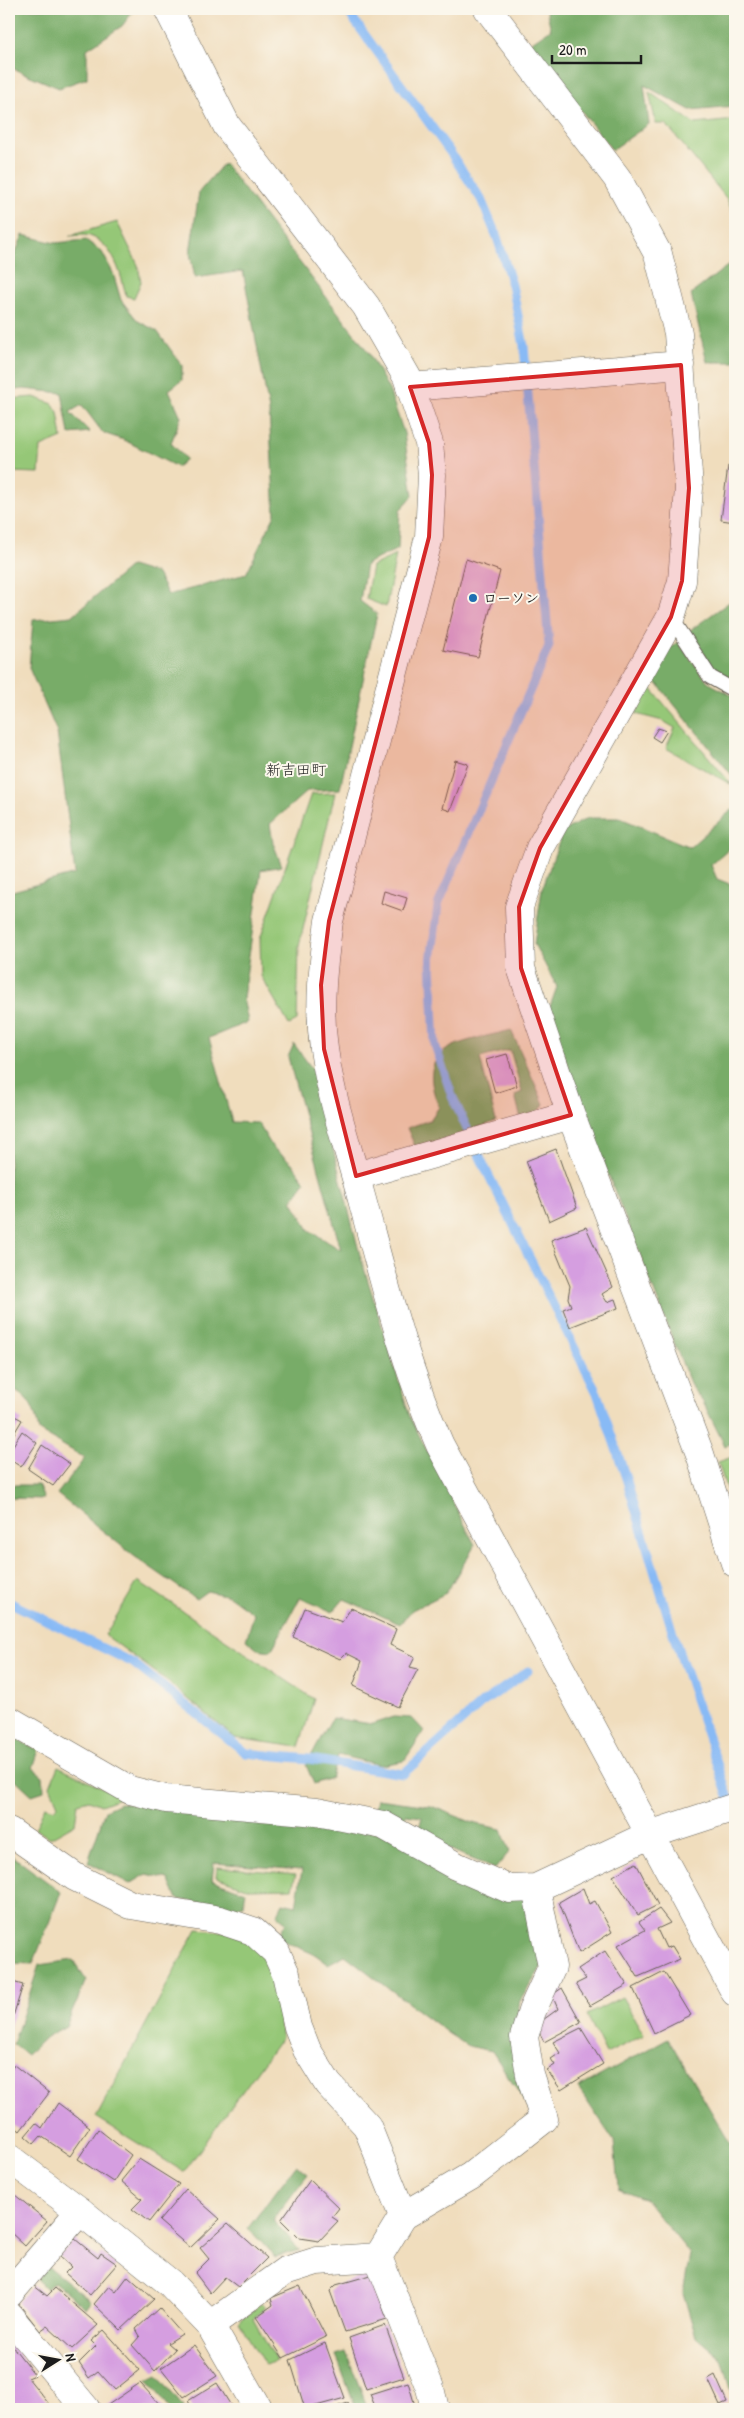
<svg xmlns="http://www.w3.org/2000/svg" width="744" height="2418" viewBox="0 0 744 2418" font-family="'Patrick Hand','Klee One',sans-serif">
	<rect width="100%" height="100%" fill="#fbf7ec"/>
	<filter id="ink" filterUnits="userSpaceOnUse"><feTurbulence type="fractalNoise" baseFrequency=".02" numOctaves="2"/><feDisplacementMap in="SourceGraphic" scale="10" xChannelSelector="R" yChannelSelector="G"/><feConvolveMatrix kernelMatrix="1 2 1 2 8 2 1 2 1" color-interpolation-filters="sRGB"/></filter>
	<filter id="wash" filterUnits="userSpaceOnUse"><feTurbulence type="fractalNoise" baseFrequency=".0096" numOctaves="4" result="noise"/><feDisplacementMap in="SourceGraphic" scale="20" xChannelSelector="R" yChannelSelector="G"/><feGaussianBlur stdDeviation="1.12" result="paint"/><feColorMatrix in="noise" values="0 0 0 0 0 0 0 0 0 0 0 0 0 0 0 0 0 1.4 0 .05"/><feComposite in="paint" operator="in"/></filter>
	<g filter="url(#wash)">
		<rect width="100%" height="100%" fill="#f0ddbd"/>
		<!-- green -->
		<path fill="#95c777" stroke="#58724a" d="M649 92 695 124 735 120V218L727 199 666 124H656Z
			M117 222 138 265 141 282 134 298 126 296C121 274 114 245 90 236 84 234 75 236 69 236Z
			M34 397 53 404 58 412 62 438 41 447 39 473 9 472V399Z
			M396 555 386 607 366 599 372 566Z
			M649 686 732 785 666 748 675 728 663 721 636 714Z
			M335 793 299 946 297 1021 289 1025 261 976 260 939 311 794Z
			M735 1456V1517L718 1462Z
			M138 1581 314 1699 299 1747 235 1738 162 1677 105 1635Z
			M58 1766 122 1797 101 1805 89 1800 78 1803 75 1824 50 1838 35 1829 45 1806 55 1809 58 1805 50 1786Z
			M217 1867 296 1874 292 1888 250 1889 216 1877Z
			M197 1929 228 1932 251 1942 270 1965 280 1999 281 2038 184 2172 96 2117Z
			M622 1997 644 2035 606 2054 587 2015Z
			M261 2303 266 2307 253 2319 276 2361 265 2365 239 2322Z"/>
		<!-- forest -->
		<path fill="#78ac68" stroke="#4a6442" d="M9 9H135L122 26 87 49V78L59 88 9 67Z
			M546 9H735V106L690 110 644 85 649 124 612 150 529 44 551 29Z
			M224 163 369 353 389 390 404 433 413 496 400 510 398 549 366 564 360 601 377 614 340 789 307 791 270 824 273 843 282 866 261 870 243 998 248 1022 209 1038 232 1122 258 1123 273 1148 292 1163 305 1182 292 1200 309 1230 341 1250 288 1057 294 1044 313 1070 360 1255 410 1417 475 1545 446 1593 412 1610 400 1624 344 1599 333 1612 300 1598 271 1651 257 1649 246 1640 254 1614 229 1596 207 1591 196 1599 134 1556 57 1494 85 1458 39 1431C34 1408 31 1397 9 1387V892L75 874 57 732 29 668 33 620 72 616 131 566 157 574 168 595 246 574 275 515 269 410 243 271 195 278 190 253 199 192Z
			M23 235 55 243 86 240 102 252 113 273 121 300 138 321 157 331 182 365V380L169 390 181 417 171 443 186 459 177 467 124 440 103 433 82 405 70 412 90 432 69 434 62 393 24 389 9 391V268Z
			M730 264 735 274V362H707L691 294Z
			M735 598V683L715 671 689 631Z
			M678 642 709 683 735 697V779L655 681 666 651Z
			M735 807V844L711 865 717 879 735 886V1442L725 1446 703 1402 692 1388 601 1156 548 1012 557 987 534 944 542 889 563 831 588 818H620L690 847Z
			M511 1030 544 1104 538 1113 521 1119 515 1095 522 1092 510 1050 480 1058 496 1121 417 1151 407 1128 430 1120 439 1107C412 1043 464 1043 511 1030Z
			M9 1485H38L44 1499 9 1498Z
			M394 1717 412 1718 424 1731 404 1761 380 1765 338 1755 331 1778 314 1784 306 1765 332 1718 372 1724Z
			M9 1736 39 1750 33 1768 43 1776 44 1791 32 1795 16 1780 9 1778Z
			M377 1799 431 1806 476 1824 501 1829 510 1851 495 1869 417 1835 422 1817 406 1815 398 1825 373 1816Z
			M120 1803 379 1832 528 1896 544 1963 520 2001 512 2039 531 2112 492 2051 468 2046 449 2034 345 1955 328 1964 316 1955 277 1938 286 1922 277 1915 283 1903 296 1906 302 1870 214 1863 212 1880 246 1892 243 1905 232 1908 177 1899 168 1879 147 1874 130 1884 88 1862 105 1810Z
			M11 1855 61 1892 33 1964 9 1963V1858Z
			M73 1960 86 1980 66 2026 46 2037 27 2055 13 2044 39 1965Z
			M668 2038 735 2152V2402L722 2359 696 2337 683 2293 690 2254 645 2199 618 2188 614 2141 578 2088Z
			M296 2165 308 2174 273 2220 300 2250 275 2257 248 2228Z
			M47 2266 91 2301 86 2308 54 2282 46 2289 37 2280Z
			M346 2352 368 2409H356L336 2355Z
			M157 2375 185 2409H171L147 2380Z"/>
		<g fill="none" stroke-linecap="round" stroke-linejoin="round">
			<!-- stream -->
			<path stroke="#88baf5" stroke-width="9" d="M346 9 450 152 481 199 497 237 512 285 524 346 549 646 438 905 431 962 435 1045 452 1096 487 1172 597 1393 626 1478 676 1643 731 1804
				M9 1602 133 1663 246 1753 309 1759 403 1774 482 1703 528 1671"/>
		</g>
		<g id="blocks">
			<!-- building -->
			<path fill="#d59ee0" d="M728 466 735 467V522L721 520Z
				M466 559 500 571 478 657 443 650Z
				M658 728 667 731 660 742 652 737Z
				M455 760 468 764 450 811 442 808Z
				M384 891 407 898 403 911 381 903Z
				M507 1054 517 1086 495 1093 486 1060Z
				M556 1149 577 1208 549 1221 526 1161Z
				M586 1227 613 1287 602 1294 607 1302 615 1299 618 1308 570 1327 563 1309 571 1306 568 1298 570 1286 551 1240Z
				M9 1413 22 1420 9 1442Z
				M22 1431 37 1443 21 1467 9 1459V1452Z
				M42 1445 70 1464 53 1486 28 1469Z
				M305 1608 342 1622 351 1608 396 1629 390 1645 415 1657 410 1667 418 1669 398 1707 353 1686 362 1661 346 1653 340 1659 293 1637Z
				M636 1863 658 1905 638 1915 613 1876Z
				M583 1888 589 1904 595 1901 612 1932 579 1953 559 1902Z
				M659 1909 670 1923 657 1929 666 1948 672 1946 680 1959 638 1977 618 1945 645 1930 639 1922Z
				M605 1951 627 1985 590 2006 576 1984 586 1979 578 1969Z
				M664 1972 690 2015 654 2033 633 1988Z
				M9 1981 23 1985 9 2029Z
				M562 1988 581 2022 544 2042 536 2025 558 2009 552 1995Z
				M581 2028 603 2064 561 2090 547 2070 555 2065 551 2059 560 2053 553 2042Z
				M14 2065 49 2093 20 2131 9 2122V2113L14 2104 9 2100V2073Z
				M58 2103 90 2127 70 2156 41 2136 34 2144 25 2136 36 2123 42 2128Z
				M98 2129 131 2155 113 2182 78 2159Z
				M139 2159 179 2184 149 2222 132 2209 142 2199 121 2181Z
				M310 2180 339 2208 332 2217 338 2221 319 2241 299 2238 281 2220Z
				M186 2189 220 2219 190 2248 159 2221Z
				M9 2190 47 2221 25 2246 9 2231Z
				M228 2223 267 2258 238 2287 225 2277 210 2293 195 2273 209 2259 200 2248Z
				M75 2239 98 2258 101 2253 117 2264 90 2295 65 2273 71 2267 59 2256Z
				M371 2275 387 2319 345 2332 330 2291 336 2285Z
				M128 2276 154 2299 121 2330 94 2304 109 2286 116 2292Z
				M33 2285 47 2296 55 2288 98 2325 72 2349 47 2326 40 2331 18 2303Z
				M300 2286 326 2337 283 2358 256 2317 273 2305 271 2298Z
				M159 2308 182 2334 168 2343 175 2349 155 2371 132 2345 140 2336 136 2329Z
				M385 2325 404 2377 366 2389 349 2338Z
				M104 2330 140 2370 115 2390 98 2371 89 2378 79 2363 96 2346 91 2341Z
				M9 2342 35 2375 28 2378 49 2404 42 2409H14L9 2402Z
				M325 2343 345 2398 305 2409 290 2360Z
				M194 2345 217 2376 184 2397 161 2368Z
				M715 2375 727 2402 720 2405 708 2379Z
				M408 2382 416 2409H376L370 2394Z
				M140 2383 164 2409H102Z
				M217 2383 233 2409H193L188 2401Z
				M348 2403 350 2409H330Z"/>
		</g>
	</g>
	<g filter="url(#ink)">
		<use href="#blocks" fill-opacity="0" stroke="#666054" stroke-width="1"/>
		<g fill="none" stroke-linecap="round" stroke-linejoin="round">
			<!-- service casing -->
			<g stroke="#666054" stroke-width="16">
				<path id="service" d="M671 617 710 677 735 691"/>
			</g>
			<!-- minor casing -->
			<g stroke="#666054" stroke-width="29">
				<path id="minor" d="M488 9 617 178 658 254 678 333 689 488 682 581 671 617 540 848 519 907 521 968 571 1115 700 1454 735 1563
					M410 387 681 365
					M356 1176 571 1115
					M9 1720 130 1790 166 1799 317 1812 383 1825 456 1866 509 1889 536 1888 649 1835 735 1807
					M9 1831 75 1877 131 1905 220 1920 253 1931 276 1952 286 1974 298 2027 307 2050 328 2084 367 2126 403 2216
					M378 2257 403 2216 471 2176 544 2119 530 2075 524 2037 532 2011 552 1967 536 1888
					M9 2294 80 2211
					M9 2316 86 2409
					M210 2325 285 2271 317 2261 378 2257 430 2388 435 2409"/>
			</g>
			<!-- tertiary casing -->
			<g stroke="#666054" stroke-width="29">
				<path id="tertiary" d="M168 9 227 126 366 306 407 377 429 443 432 475 429 537 329 921C323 964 318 1006 324 1049 331 1099 348 1148 361 1196 384 1280 404 1365 440 1445L735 1992
					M9 2158 80 2211 170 2283 210 2325 258 2409"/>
			</g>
			<!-- service -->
			<use href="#service" stroke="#fff" stroke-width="14"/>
			<!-- minor -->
			<use href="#minor" stroke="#fff" stroke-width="28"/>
			<!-- tertiary -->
			<use href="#tertiary" stroke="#fff" stroke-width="28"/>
		</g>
	</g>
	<!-- marked area -->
	<path fill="#d62828" fill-opacity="0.2" stroke="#d62828" stroke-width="4" stroke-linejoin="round" d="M681 365 689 488 682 581 671 617 540 848 519 907 521 968 571 1115 356 1176 324 1049 321 985 329 921 429 537 432 475 429 443 410 387Z"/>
	<!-- markers -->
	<circle fill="#1f6fb2" stroke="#fbf7ec" stroke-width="2" cx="473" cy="598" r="5"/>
	<g text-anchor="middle" stroke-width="4" stroke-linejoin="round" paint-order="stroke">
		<!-- poi labels -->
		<g font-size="14" font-weight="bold" fill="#1c1c1c" stroke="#fbf7ec" text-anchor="start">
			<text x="483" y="603">ローソン</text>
		</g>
		<!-- neighbourhood labels -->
		<g font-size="15" fill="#1c1c1c" stroke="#fbf7ec">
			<text x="296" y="775">新吉田町</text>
		</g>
	</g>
	<!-- margin -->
	<rect width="744" height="2418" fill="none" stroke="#fbf7ec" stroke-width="30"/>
	<!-- north arrow -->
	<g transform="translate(58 2360) rotate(79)" stroke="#fbf7ec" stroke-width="4" paint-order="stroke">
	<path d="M0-4L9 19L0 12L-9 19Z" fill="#1c1c1c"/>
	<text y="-8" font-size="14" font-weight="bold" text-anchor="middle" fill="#1c1c1c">N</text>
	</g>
	<!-- scale -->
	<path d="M552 55v8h89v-8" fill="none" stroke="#1c1c1c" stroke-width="2.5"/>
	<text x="559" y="55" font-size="15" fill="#1c1c1c" stroke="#fbf7ec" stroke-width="4" paint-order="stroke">20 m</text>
</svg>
